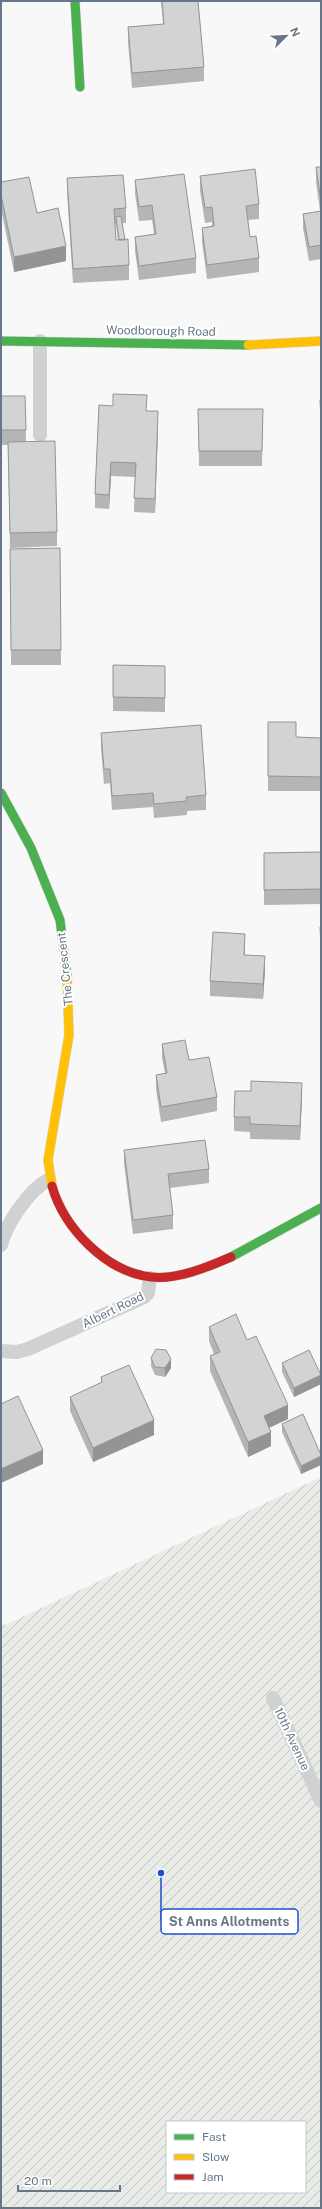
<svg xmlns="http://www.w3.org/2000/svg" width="322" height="2209" viewBox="0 0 322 2209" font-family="'Public Sans',sans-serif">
	<defs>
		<pattern id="garden-furrows" width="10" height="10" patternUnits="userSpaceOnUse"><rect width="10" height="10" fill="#e8ebe6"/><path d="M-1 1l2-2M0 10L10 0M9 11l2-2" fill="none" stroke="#c0c3c0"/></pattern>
	</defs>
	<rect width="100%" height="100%" fill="#f8f8f8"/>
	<!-- garden -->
	<path fill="url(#garden-furrows)" fill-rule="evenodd" d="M321 1477V2208H1V1624L5 1625ZM167 2122H305V2192H167Z"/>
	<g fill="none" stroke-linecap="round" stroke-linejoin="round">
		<!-- fast casing -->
		<g stroke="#d5d6d7" stroke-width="10">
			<path id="fast" d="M75 1 80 87
				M1 341 248 345
				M1 793 31 848 60 920 67 976
				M231 1257 321 1208"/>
		</g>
		<!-- slow casing -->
		<g stroke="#d5d6d7" stroke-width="10">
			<path id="slow" d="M248 345 321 341
				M52 1186 48 1160 69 1035 67 976"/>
		</g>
		<!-- jam casing -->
		<g stroke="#d5d6d7" stroke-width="10">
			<path id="jam" d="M52 1186C64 1228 106 1272 151 1277 177 1280 208 1267 231 1257"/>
		</g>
		<!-- lane -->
		<path stroke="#d0d1d3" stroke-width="14" d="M40 341V435
			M1 1245C6 1224 29 1190 48 1180
			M1 1351 17 1352 28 1349 144 1297 148 1293 150 1278
			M273 1698 321 1801"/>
		<!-- fast -->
		<use href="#fast" stroke="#4caf50" stroke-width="9"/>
		<!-- slow -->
		<use href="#slow" stroke="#ffc107" stroke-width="9"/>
		<!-- jam -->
		<use href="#jam" stroke="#c62828" stroke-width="9"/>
	</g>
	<!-- wall -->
	<path fill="#b5b5b6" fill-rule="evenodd" d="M161 1H198L204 67V81L132 88 128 42V27L163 24Z
		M316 167H321V259L309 261 303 228V214L320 211 316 182Z
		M200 176 259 204V219L248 220 250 237 259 258V272L207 279 202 242V228L212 226V222L205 223 200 191Z
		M67 178 126 208V223H122L129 265V280L73 283 67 193ZM115 224H116L118 240H116Z
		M135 180 196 258V273L139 280 135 251V237L154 234 152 220 139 221 135 194Z
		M1 182 37 213 66 261 14 272 1 209Z
		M1 396H25L26 442 57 532V546L10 548 8 445H1Z
		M320 400H321V436L320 415Z
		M99 405 146 411 158 426 155 513 134 512 135 477 111 476 109 509 95 508V494Z
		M198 409H263L262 466H199Z
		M60 548 61 665H11L10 549Z
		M113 665 165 666V712L113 711Z
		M268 722 296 737 321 738V791H268Z
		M101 733 206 795V810L187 811V815L154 818 153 807 112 810 110 783 104 784 101 748Z
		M321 852V904L264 905V853Z
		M320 927H321V955L320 936Z
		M245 948 244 955 265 970 263 999 210 996V981Z
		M162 1044 189 1060 217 1097V1111L161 1122 156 1089V1075L165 1073 162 1058Z
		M302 1097 300 1140 250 1139V1132L234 1131V1117Z
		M124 1150 209 1169V1183L170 1188 173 1215V1229L133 1234 124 1164Z
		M209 1327 247 1340 288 1419 269 1428 271 1446 248 1457 210 1371V1356L214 1354 209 1341Z
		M151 1358 171 1368 165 1377 155 1375 151 1366Z
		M282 1363 321 1374V1384L294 1397 282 1372Z
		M101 1377 154 1435 93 1462 70 1411V1397L101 1383Z
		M282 1424 321 1455V1465L301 1474 282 1432Z"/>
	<!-- shaded-wall -->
	<path fill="#939494" d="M66 246V261L14 272V257Z
		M158 411V426L155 513V499Z
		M111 462V476L109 509V495Z
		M245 934V948L244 969V955Z
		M265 956V970L263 999V984Z
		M302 1083V1097L300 1140V1126Z
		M171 1359V1368L165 1377V1368Z
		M321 1375V1384L294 1397V1388Z
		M288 1405V1419L264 1430V1416Z
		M154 1420V1435L93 1462V1448Z
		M271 1432V1446L248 1457V1442Z
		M43 1450V1464L1 1483V1469Z
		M321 1456V1465L301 1474V1466Z"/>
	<!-- building -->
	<path fill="#d2d3d4" stroke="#939494" d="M162 1H198L204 67 132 73 128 27 164 24Z
		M316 167H321V201Z
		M255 169 259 204 246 206 250 237 256 236 259 258 207 265 202 228 214 226 212 207 205 208 200 176Z
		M184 174 196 258 139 266 135 237 156 234 152 205 139 207 135 180Z
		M123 175 126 208 114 209 116 240 128 239 129 265 73 269 67 178Z
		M29 177 37 213 58 208 66 246 14 257 1 195V182Z
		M321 211V245L309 247 303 214Z
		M121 216 125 240H119L116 217Z
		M113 394 147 395 146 411H158L155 499 134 498 136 463 111 462 109 495 95 494 99 405 113 406Z
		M1 396H25L26 430H1Z
		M320 400H321V422Z
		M198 409H263L262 451H199Z
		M55 441 57 532 10 533 8 442Z
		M60 548 61 650H11L10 549Z
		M113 665 165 666V698L113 697Z
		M268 722H296V737L321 738V777L268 776Z
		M201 725 206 795 186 797 187 801 154 804 153 793 112 796 110 769H104L101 733Z
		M321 852V889L264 890V853Z
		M320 927H321V946Z
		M213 932 245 934 244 955 265 956 263 984 210 981Z
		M185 1040 189 1060 209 1057 217 1097 161 1107 156 1075 167 1073 162 1044Z
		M251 1081 302 1083 300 1126 250 1124V1117H234L235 1091H251Z
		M205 1140 209 1169 168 1174 173 1215 133 1220 124 1150Z
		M236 1314 247 1340 256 1336 288 1405 264 1416 271 1432 248 1442 210 1356 220 1352 209 1327Z
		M156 1349 166 1350 171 1359 165 1368 155 1367 151 1358Z
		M309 1350 321 1375 294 1388 282 1363Z
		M129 1365 154 1420 93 1448 70 1397 102 1382 101 1377Z
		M18 1396 43 1450 1 1469V1404Z
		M303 1414 321 1455V1456L301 1466 282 1424Z"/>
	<g text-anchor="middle" stroke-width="4" stroke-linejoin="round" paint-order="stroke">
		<!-- street labels -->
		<g font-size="12" fill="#677788" stroke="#fff">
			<text transform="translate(161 331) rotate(1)" y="4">Woodborough Road</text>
			<text transform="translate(65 969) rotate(-96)" y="4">The Crescent</text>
			<text transform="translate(113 1310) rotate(-26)" y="4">Albert Road</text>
			<text transform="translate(292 1739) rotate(65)" y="4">10th Avenue</text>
		</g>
	</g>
	<!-- callouts -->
	<path fill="none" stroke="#1d4ed8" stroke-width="1.5" d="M161 1873L161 1921"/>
	<circle fill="#1d4ed8" stroke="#fff" stroke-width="1.5" cx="161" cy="1873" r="4"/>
	<rect fill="#fff" stroke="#1d4ed8" stroke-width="1.5" x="161" y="1909" width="137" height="25" rx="4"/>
	<g font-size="13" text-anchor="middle" font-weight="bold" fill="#677788">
		<text x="229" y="1926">St Anns Allotments</text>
	</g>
	<!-- border -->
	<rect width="322" height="2209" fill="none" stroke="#677788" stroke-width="4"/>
	<!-- legend -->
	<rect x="166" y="2121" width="140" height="72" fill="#ffffff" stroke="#c2c9cf"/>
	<rect x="174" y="2134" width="20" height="6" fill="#4caf50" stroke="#c2c9cf"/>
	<text x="202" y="2141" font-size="12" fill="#677788">Fast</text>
	<rect x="174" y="2154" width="20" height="6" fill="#ffc107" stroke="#c2c9cf"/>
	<text x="202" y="2161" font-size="12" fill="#677788">Slow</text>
	<rect x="174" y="2174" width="20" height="6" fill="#c62828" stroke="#c2c9cf"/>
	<text x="202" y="2181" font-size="12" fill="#677788">Jam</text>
	<!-- north arrow -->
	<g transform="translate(286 36) rotate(66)" stroke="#ffffff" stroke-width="3" paint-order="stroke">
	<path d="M0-3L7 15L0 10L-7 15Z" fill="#677788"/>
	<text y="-6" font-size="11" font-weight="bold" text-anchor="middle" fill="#677788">N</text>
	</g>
	<!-- scale -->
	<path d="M18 2185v6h102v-6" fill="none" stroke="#677788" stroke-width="2"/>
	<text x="24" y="2185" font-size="12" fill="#677788" stroke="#ffffff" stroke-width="3" paint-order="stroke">20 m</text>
</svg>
